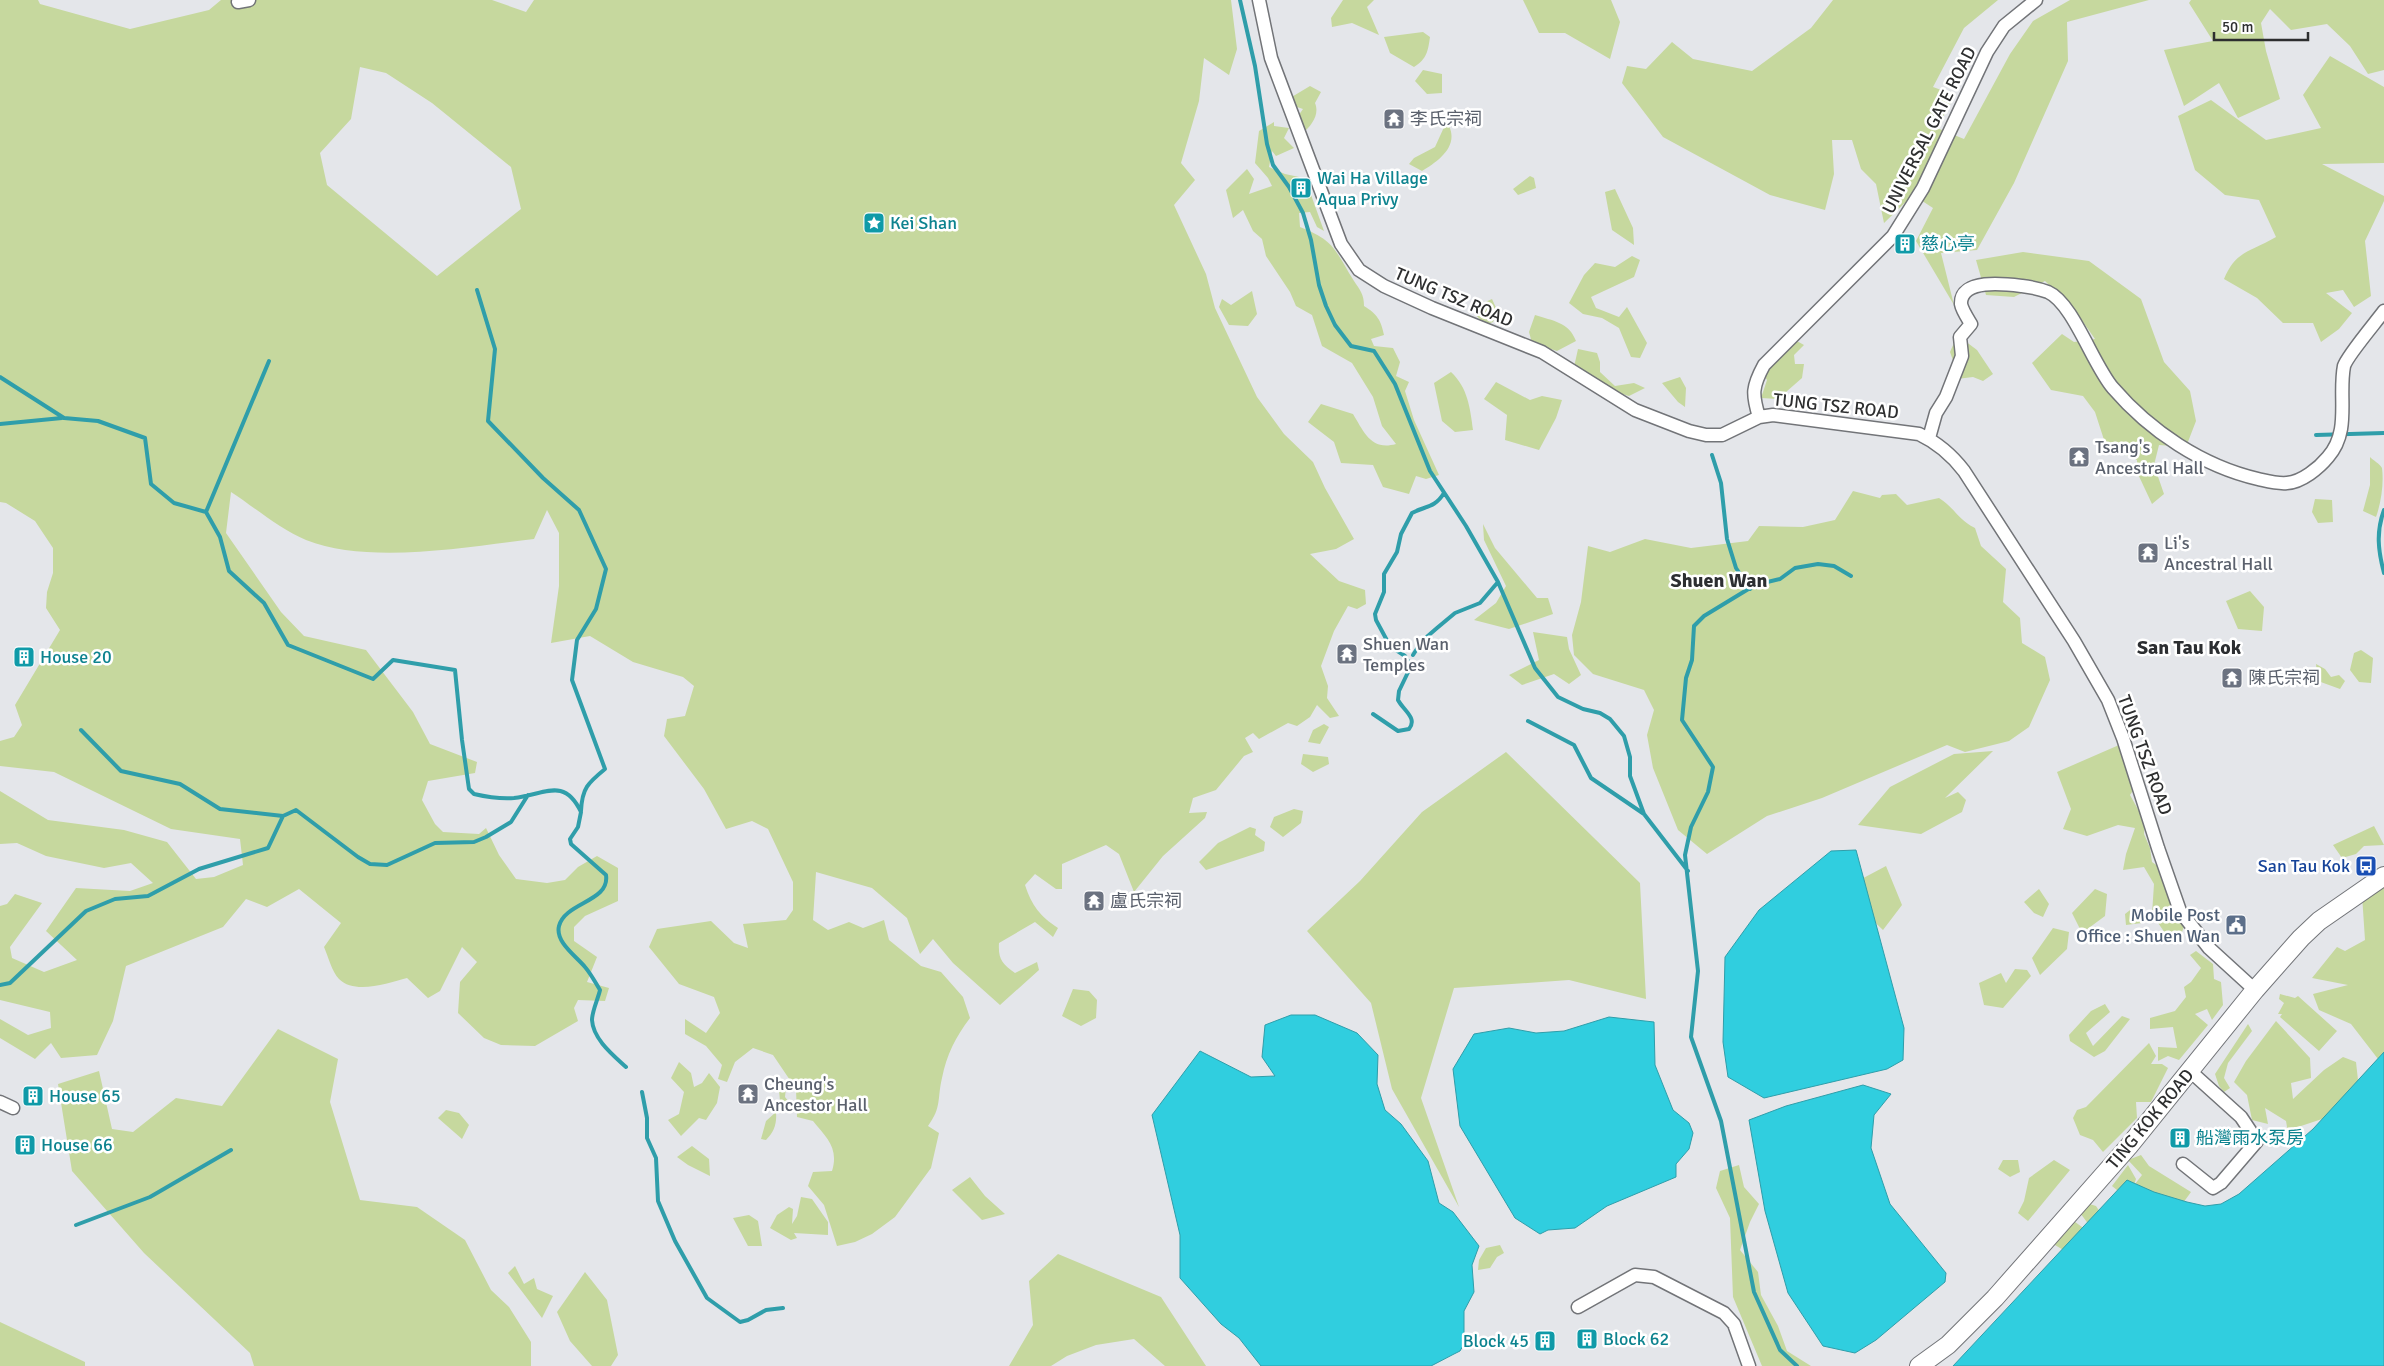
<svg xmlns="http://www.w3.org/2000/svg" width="2384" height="1366" viewBox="0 0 2384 1366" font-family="Signika,'Noto Sans TC',sans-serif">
	<rect width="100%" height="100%" fill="#e4e6ea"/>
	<!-- green -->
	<path fill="#c6d89e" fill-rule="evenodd" d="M0 0H38L40 4 130 29 209 10 221 0H492L526 12 534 0H1231L1237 49 1229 75 1204 58 1199 101 1181 163 1195 180 1174 205 1206 274 1215 308 1257 397 1284 434 1313 462 1325 488 1354 539 1336 549 1310 554 1339 581 1365 590 1366 604 1357 609 1348 606 1334 631 1321 666 1328 686 1327 698 1339 716 1330 718 1317 705 1310 717 1297 726 1288 723 1259 739 1253 733 1245 738 1253 752 1244 756 1216 790 1193 798 1189 813 1207 812 1205 818 1163 856 1134 892 1119 854 1106 845 1062 864V889H1056L1035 874 1025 885C1032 906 1040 916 1058 928L1053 937 1035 922 999 943C998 959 1002 964 1015 973L1037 962 1039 970 1000 1005 953 963 933 939 920 954 907 918 872 888 816 872 813 920 828 930 849 922 863 928 884 920 889 940 921 966 941 972 963 997 970 1018C955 1038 947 1054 942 1078 937 1099 942 1107 928 1126L939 1133 931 1168 895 1217 872 1234 855 1242 837 1246 824 1205 808 1186 813 1172 832 1171C839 1148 827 1138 813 1121L797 1117 796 1089 773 1055 753 1048 735 1062 727 1082 718 1079 722 1065 706 1046 685 1034V1019L706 1033 720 1013 714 997 679 984 649 947 657 929 711 921 734 943 748 948 743 924 786 920 793 910V882L768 829 752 821 726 829 704 789 664 736 667 719 685 716 694 686 683 677 633 662 590 636 551 643 559 586V533L547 510 534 539C467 547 369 565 306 540 281 530 254 507 231 492L226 533 281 612 304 636 366 650 413 712 430 744 477 762 475 773 428 781 422 800 435 824 443 832 479 834 486 828 499 855 516 879 547 883 565 880 578 867 597 856 618 868V901L585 916 574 927V941L597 957 587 982 609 988 605 1001 578 1000 574 1008 578 1021 535 1046 501 1045 484 1038 458 1013 460 982 477 962 462 947 440 991 428 998 407 978C388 983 355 995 339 979 332 972 328 956 324 947L341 923 299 889 267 907 246 899 223 927 126 966 113 1021 97 1055 61 1058 51 1043 35 1059 0 1038V1019L28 1035 51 1028 50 1012 0 1000V906L7 904 15 894 42 903 10 947 12 958 44 972 77 960 46 931 76 888 130 891 153 883 131 863 104 868 46 856 17 843 0 844V791L48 820 124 830 167 842 196 879 214 877 243 865 240 839 171 829 54 772 0 766V741L14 737 22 725 15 705 60 630 46 608 47 592 53 573V548L35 521 6 503 0 502ZM360 67 386 73 432 103 511 167 521 209 437 276 327 185 320 153 351 119Z
		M1343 0H1374L1367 7 1379 35 1352 23 1332 27 1331 18Z
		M1523 0H1611L1620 22 1610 59 1565 33H1539Z
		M1833 0H1998L1964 28 1933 87 1955 95 1937 128 1964 139 2010 54 2033 21 2070 0H2149L2067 22 2068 61 2014 183 1977 250 1941 253 1954 305 1916 241 1933 208 1913 195 1884 223 1876 184 1861 169 1852 140H1832L1834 174 1825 210 1770 195 1663 137 1622 83 1627 66 1646 69 1672 42 1693 59 1752 71 1811 28Z
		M2191 0H2384V70L2368 74 2350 46 2327 24 2291 30 2270 9 2261 23 2266 51 2280 99 2238 118 2219 83 2184 106 2164 50 2213 41 2189 3Z
		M1423 32 1430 37C1428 51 1427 59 1414 67L1390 53 1384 37Z
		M2330 56 2384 87V163L2322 164 2384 196V201L2365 241 2371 296 2354 307 2343 290 2326 293 2352 313 2339 329 2321 342 2313 323H2283L2257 298 2224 279C2236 250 2251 252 2276 237L2259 200 2225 195 2195 170 2178 116 2211 100 2266 140 2321 128 2303 95Z
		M1423 70 1442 74V93L1427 94 1415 81Z
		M1310 86 1321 92 1315 103C1320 115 1311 126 1303 133L1296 119 1303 109 1291 105 1290 98Z
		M1274 122V126L1289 128 1284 138 1294 148 1276 156 1272 151 1269 167 1285 174 1299 177 1310 192 1324 231 1317 227 1310 212 1299 213 1300 227C1336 241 1335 251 1354 281 1360 290 1364 294 1364 306 1377 314 1381 320 1384 335L1371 339 1374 346 1393 348 1400 362 1396 376 1409 382 1405 391 1414 420 1439 475 1426 479 1416 476 1409 494 1383 487 1373 465 1341 463 1334 442 1308 422 1321 404 1353 414C1364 432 1371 451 1396 444L1382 426 1373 397 1352 363 1322 346 1312 315 1296 306 1290 292 1266 256 1262 239 1253 231 1243 210 1233 218 1226 190 1247 169 1254 179 1249 194 1272 186 1268 178 1255 163 1259 131Z
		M1445 125 1449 126C1459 147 1437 162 1422 171L1409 164 1414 158 1435 147Z
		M1530 176 1534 178 1536 188 1518 195 1513 189Z
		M1615 189 1633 228 1634 245 1612 230 1605 192Z
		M2023 252 2089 261 2141 299 2164 362 2190 391 2196 421 2186 447 2159 445 2154 465 2164 494 2152 504 2137 472V460L2106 446 2095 412 2083 396 2051 390 2032 363 2062 334 2074 342 2095 339 2076 312 2045 281 2014 297 1986 295 1976 260Z
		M1632 256 1640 260 1634 277 1591 297 1596 308 1619 317 1627 307 1647 343 1640 358 1631 357 1619 328 1602 318 1583 314 1569 303 1584 275 1595 263 1615 267Z
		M1252 291 1257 314 1248 326 1229 325 1219 307 1222 299 1231 305Z
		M1492 299 1497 310 1493 322 1485 325 1476 315 1479 305Z
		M1535 315C1553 321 1569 322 1576 341L1557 351 1532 343 1529 332Z
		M1788 336 1804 345 1794 355 1795 364H1804L1802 378 1778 399 1761 398 1767 380 1760 369Z
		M1965 341 1977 350 1993 374 1983 381 1973 377 1957 379 1955 366 1950 352 1954 343Z
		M1578 349 1597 353 1600 362V372L1615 386 1634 383 1645 388 1629 396 1609 390 1574 367Z
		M1451 372C1468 388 1470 408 1473 430L1455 432 1442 421 1434 383Z
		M1680 377 1686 388 1685 407 1678 402 1662 383Z
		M1496 382 1530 400 1542 396 1562 400 1556 418 1539 450 1505 440 1507 415 1484 399Z
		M2370 457C2373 460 2380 464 2382 468 2384 484 2381 503 2376 517L2363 511 2370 485Z
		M1853 491 1880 498 1882 495 1896 494 1907 505 1939 498C1955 508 1957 519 1975 528L1981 546 2006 569 2003 602 2020 618 2022 643 2045 657 2050 680 2029 727 2009 741 1965 752 1947 745 1822 798 1767 816 1707 854 1678 830 1653 768 1647 735 1654 710 1644 690 1593 674 1574 655 1572 635 1581 602 1588 546 1610 552 1645 539 1691 548 1748 541 1759 526 1803 527 1835 520Z
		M2315 499 2332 500 2333 522 2318 523 2312 512Z
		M1483 524 1495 548 1537 598H1548L1553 614 1509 629 1474 620 1496 603 1506 586 1484 540Z
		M2250 591 2264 607 2262 631 2238 629 2226 601Z
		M1533 632 1567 637 1569 649 1581 675 1569 684 1554 674 1522 685 1509 675 1539 660Z
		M2361 650 2373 658 2371 683 2359 682 2350 670 2354 653Z
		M2316 664 2325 669 2331 677 2339 675 2345 681 2340 689 2318 681Z
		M1324 724 1329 727 1320 744 1308 742 1313 730Z
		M2119 745 2134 789 2130 795 2145 822 2144 834 2150 848 2152 862 2159 867 2189 912 2182 932 2167 936 2152 914 2154 884 2144 867 2123 870 2126 854 2135 828 2118 825 2087 836 2063 829 2071 809 2057 772Z
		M1993 751 1945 798 1958 792 1966 800 1962 812 1921 834 1858 825 1890 787 1954 754Z
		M1506 752 1640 883 1646 999 1569 980 1454 988 1421 1098 1459 1207 1392 1089 1371 1003 1307 931 1360 881 1422 812Z
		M1303 754 1328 757 1329 764 1313 772 1301 764Z
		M1294 809 1303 811 1301 823 1283 837 1270 827 1274 817Z
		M2374 826 2384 845 2364 846 2356 854 2342 858 2333 845Z
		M1250 827 1256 829 1255 835 1265 842 1264 851 1206 870 1199 862 1218 843Z
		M1886 866 1902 905 1883 930 1862 910 1854 883Z
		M2384 881V1176L2322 1119 2295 1128 2289 1139 2286 1121 2265 1108 2268 1124 2252 1120 2247 1095 2234 1082 2246 1061 2276 1021 2310 1058 2311 1078 2291 1083 2293 1099 2324 1070 2343 1057 2356 1062 2358 1080 2378 1059 2351 1024 2319 1010 2313 994 2348 985 2312 978 2337 947 2345 951 2365 940 2362 895Z
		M2039 889 2049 904 2043 917 2034 913 2024 902Z
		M2095 889 2107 894 2105 916 2082 933 2072 913Z
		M2134 907 2143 915 2142 923 2126 925 2125 914Z
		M2053 928 2069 932 2067 949 2040 975 2032 958Z
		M2196 951 2213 964 2214 979 2221 982 2223 1005 2212 1020 2207 1009 2195 1014 2208 1025 2179 1060 2168 1056 2158 1061V1047L2177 1048 2173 1027 2150 1029V1018L2175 1011 2186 997 2184 987 2191 982 2201 968 2190 955Z
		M2015 969 2027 970 2031 976 2003 1008 1984 1005 1979 983 2001 973 2006 983Z
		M1073 989 1089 991 1097 1000 1096 1018 1081 1026 1062 1016Z
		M2280 994 2295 998 2298 996 2337 1031 2319 1051 2280 1017 2282 1014H2278L2284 1003 2279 999Z
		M2105 1004 2110 1012 2086 1033 2093 1046 2122 1016 2130 1019 2105 1051 2094 1057 2070 1041 2069 1035 2091 1011Z
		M2248 1024 2252 1031 2228 1063 2224 1078 2230 1088 2224 1092 2219 1086 2215 1074Z
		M278 1029 338 1059 330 1102 360 1200 417 1207 465 1240 491 1290 509 1307 531 1342V1366H254L250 1353 144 1253 72 1171 58 1084 99 1071 112 1129 133 1132 176 1098 222 1106Z
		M2149 1043 2156 1056 2151 1064H2162L2168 1068 2151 1102H2136L2137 1118 2103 1152 2093 1140 2080 1135 2073 1118 2077 1110 2086 1107Z
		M679 1062 691 1073 694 1087 702 1083 709 1073 720 1087 717 1103 706 1120 699 1118 681 1136 668 1120 679 1114 684 1092 671 1078Z
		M786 1087 785 1097 789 1102 787 1111 777 1107 780 1101 779 1090Z
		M446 1110 459 1113 469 1125 462 1139 438 1118Z
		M776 1112C777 1124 774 1132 766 1140L761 1139 766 1121Z
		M692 1146 709 1159 710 1176 688 1165 677 1157Z
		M2141 1155 2149 1166 2191 1192 2183 1203 2142 1192 2135 1184 2142 1175 2128 1160Z
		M2003 1160H2018L2020 1172 2010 1177 1998 1169Z
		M2054 1160 2070 1170 2028 1221 2018 1213 2024 1201 2029 1178Z
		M1739 1165 1744 1187 1759 1204 1750 1222 1740 1250 1758 1272 1761 1295 1778 1326 1787 1351 1811 1366H1762L1733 1297 1730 1218 1716 1188 1720 1171Z
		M2128 1165 2136 1179 2133 1188 2123 1195 2112 1186Z
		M970 1177 985 1196 1005 1214 982 1220 952 1190Z
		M801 1197 812 1199 828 1222V1235L794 1233 797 1238 791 1240 770 1228 777 1215 789 1207 793 1209 792 1224 797 1216Z
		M2083 1202 2096 1206 2102 1215 2089 1225 2078 1210Z
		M749 1215 758 1221 762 1246H748L733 1218Z
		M2071 1219 2082 1227 2084 1245 2075 1257 2050 1242Z
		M1500 1245 1504 1253 1497 1257 1490 1268 1478 1270 1479 1260 1486 1248Z
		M1058 1254 1161 1297 1206 1366H1165L1134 1339 1096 1345 1067 1356 1051 1366H1009L1033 1325 1029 1281Z
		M515 1266 524 1284 534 1278 537 1289 553 1296 542 1318 508 1273Z
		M585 1272 607 1300 618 1355 611 1366H592L570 1341 557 1312Z
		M0 1322 85 1362V1366H0Z"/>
	<!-- water -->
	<path fill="#30cedf" stroke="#2f9eaa" d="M1856 850 1904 1028 1903 1060 1887 1069 1764 1098 1728 1077 1723 1042 1725 957 1759 910 1831 851Z
		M1291 1015H1315L1357 1033 1378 1055 1377 1084 1385 1110 1401 1124 1428 1161 1439 1203 1453 1212 1479 1246 1472 1265 1474 1292 1464 1311V1344L1460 1351 1454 1354 1431 1366H1261L1239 1338 1221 1324 1180 1278V1235L1152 1115 1200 1051 1251 1077 1275 1076 1262 1057 1265 1025Z
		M1609 1017 1654 1022 1655 1065 1673 1110 1689 1123 1693 1133 1689 1149 1676 1164V1177L1607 1206 1575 1228 1548 1230 1540 1234 1515 1218 1460 1126 1453 1069 1474 1034 1509 1028 1536 1033 1564 1031Z
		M2384 1052V1366H1953L2127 1180 2154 1192 2187 1202 2205 1206 2221 1204 2239 1194 2313 1129Z
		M1863 1085 1891 1094 1874 1115 1871 1148 1890 1204 1946 1273 1945 1282 1876 1340 1855 1353 1823 1346 1788 1293 1765 1211 1749 1120 1786 1106Z"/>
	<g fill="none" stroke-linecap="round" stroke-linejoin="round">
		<!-- stream -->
		<path stroke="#2f9eaa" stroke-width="4" d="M1240 0 1255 66 1267 144 1273 165 1289 187 1303 213 1311 240 1319 285 1326 306 1335 325 1351 346 1374 351 1395 384 1430 471 1466 526 1498 582 1535 668 1558 697 1583 709 1600 713 1610 719 1624 736 1630 757V776L1644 814
			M477 290 495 349 488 421 543 478 579 510 606 569 596 609 577 640 572 680 605 769C588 783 582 788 581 811
			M0 377 64 418 98 421 145 438 151 484 174 503 206 512 220 537 229 571 264 603 288 645 373 679 393 660 455 670 462 740 469 789 474 794C487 797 501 799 514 798 544 795 564 776 581 812L578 827 570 839 571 844 606 875C610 902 565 902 559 926 555 942 576 956 585 967 591 974 595 982 600 990 598 999 592 1011 592 1020 593 1039 613 1055 626 1067
			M0 424 62 418
			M2316 435 2384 433
			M1712 455 1721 483 1727 539 1736 568 1750 589
			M2384 510C2376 532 2378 550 2384 573
			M206 512 269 361
			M1413 655 1422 641 1437 628 1455 613 1480 603 1498 582
			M1373 714 1398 731 1409 729C1418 718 1403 710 1398 700L1399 691 1411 666 1405 656 1390 646 1376 620 1375 614 1384 592V574L1397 552 1401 534 1412 513C1425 506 1435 508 1444 493
			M1528 721 1574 745 1591 778 1644 814 1688 871
			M81 730 121 771 180 784 220 809 283 816 296 810 358 857 370 864 387 865 435 843 474 842 486 837 511 822 528 795
			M0 985 10 983 86 911 115 899 148 896 199 869 268 848 283 816
			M642 1092 647 1118V1138L656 1158 658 1201 675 1241 707 1298 740 1322 748 1320 766 1310 783 1308
			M76 1225 150 1197 231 1150
			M1797 1366 1780 1350 1754 1292 1721 1121 1691 1037 1698 971 1685 855 1691 827 1708 792 1713 767 1682 720 1686 678 1692 660 1694 626 1704 616 1755 585 1780 579 1795 568 1818 564 1834 566 1851 576"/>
		<!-- minor casing -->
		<g stroke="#727478" stroke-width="15">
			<path id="minor" d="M1259 0 1271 58 1341 244 1359 270 1384 286 1432 308 1542 352 1635 410 1689 431 1706 435H1722L1759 417 1773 415 1919 434C1938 443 1951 454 1964 471L2074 641 2108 700 2123 738 2158 848 2180 911 2209 948 2255 990
				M238 2 249 0
				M1759 417C1752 394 1752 387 1764 365L1893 236 1923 188 1987 52 2004 26 2036 0
				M1929 438 1936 413 1946 397 1962 356 1960 337 1971 324C1968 319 1962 310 1961 304 1960 278 2006 284 2022 286 2031 287 2040 289 2048 292 2073 303 2093 365 2113 388 2150 431 2202 466 2258 479 2267 481 2277 484 2287 483 2302 482 2319 468 2328 457 2351 431 2338 397 2344 366 2347 356 2376 322 2384 311
				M0 1102 13 1108
				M2183 1164 2213 1188 2221 1183 2257 1141 2241 1117 2190 1071
				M1578 1307 1635 1275 1654 1277 1724 1313 1734 1324 1749 1366"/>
		</g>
		<!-- secondary casing -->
		<g stroke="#727478" stroke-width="20">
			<path id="secondary" d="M1919 1366 1948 1345 1995 1298 2129 1146 2255 990 2301 938 2319 921 2384 876"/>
		</g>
		<!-- minor -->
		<use href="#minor" stroke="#fff" stroke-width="12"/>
		<!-- secondary -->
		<use href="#secondary" stroke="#fff" stroke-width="18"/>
	</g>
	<!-- icons -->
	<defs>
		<g id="temple-square" transform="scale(1.125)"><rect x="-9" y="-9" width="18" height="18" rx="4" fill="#6b7280" stroke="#fff"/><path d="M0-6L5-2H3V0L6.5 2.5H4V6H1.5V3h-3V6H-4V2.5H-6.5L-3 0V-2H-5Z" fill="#fff"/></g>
		<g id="building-square" transform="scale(1.125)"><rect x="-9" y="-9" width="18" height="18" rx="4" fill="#0f9aa8" stroke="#fff"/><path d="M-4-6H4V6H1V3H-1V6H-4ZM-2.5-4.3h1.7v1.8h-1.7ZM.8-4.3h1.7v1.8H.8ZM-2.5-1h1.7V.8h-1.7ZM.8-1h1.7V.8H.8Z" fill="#fff"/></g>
		<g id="sight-square" transform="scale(1.125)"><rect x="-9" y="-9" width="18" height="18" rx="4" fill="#0f9aa8" stroke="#fff"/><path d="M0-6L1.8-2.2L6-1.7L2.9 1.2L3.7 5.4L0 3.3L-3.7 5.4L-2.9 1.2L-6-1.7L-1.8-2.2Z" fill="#fff"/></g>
		<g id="bus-square" transform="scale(1.125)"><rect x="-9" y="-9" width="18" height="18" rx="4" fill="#1a4fb4" stroke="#fff"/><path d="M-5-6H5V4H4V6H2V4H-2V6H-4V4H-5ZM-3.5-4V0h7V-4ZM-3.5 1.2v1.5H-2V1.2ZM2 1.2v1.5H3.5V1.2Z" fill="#fff"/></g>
		<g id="civic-square" transform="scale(1.125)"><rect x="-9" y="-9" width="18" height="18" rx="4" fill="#5c6f8a" stroke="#fff"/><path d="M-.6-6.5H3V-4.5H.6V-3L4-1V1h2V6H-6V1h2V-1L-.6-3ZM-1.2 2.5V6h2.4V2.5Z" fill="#fff"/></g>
	</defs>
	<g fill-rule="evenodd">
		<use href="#temple-square" x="1394" y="119"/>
		<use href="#building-square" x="1301" y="188"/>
		<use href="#sight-square" x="874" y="223"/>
		<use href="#building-square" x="1905" y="244"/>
		<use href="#temple-square" x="2079" y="457"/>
		<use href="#temple-square" x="2148" y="553"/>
		<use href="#temple-square" x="1347" y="654"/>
		<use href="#building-square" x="24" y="657"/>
		<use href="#temple-square" x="2232" y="678"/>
		<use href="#bus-square" x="2366" y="866"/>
		<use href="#temple-square" x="1094" y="901"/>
		<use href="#civic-square" x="2236" y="925"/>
		<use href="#temple-square" x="748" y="1094"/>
		<use href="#building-square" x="33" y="1096"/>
		<use href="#building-square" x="2180" y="1138"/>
		<use href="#building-square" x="25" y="1145"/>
		<use href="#building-square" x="1587" y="1339"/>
		<use href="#building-square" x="1545" y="1341"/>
	</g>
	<g text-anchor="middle" stroke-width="5" stroke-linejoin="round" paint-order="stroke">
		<!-- worship labels -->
		<g font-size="18" fill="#5b616d" stroke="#fff" text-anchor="start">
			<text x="1410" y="125">李氏宗祠</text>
			<text x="2095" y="453">Tsang's<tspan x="2095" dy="21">Ancestral Hall</tspan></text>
			<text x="2164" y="549">Li's<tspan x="2164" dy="21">Ancestral Hall</tspan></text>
			<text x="1363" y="650">Shuen Wan<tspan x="1363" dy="21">Temples</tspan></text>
			<text x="2248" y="684">陳氏宗祠</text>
			<text x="1110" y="907">盧氏宗祠</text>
			<text x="764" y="1090">Cheung's<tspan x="764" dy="21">Ancestor Hall</tspan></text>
		</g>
		<!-- street labels -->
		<g font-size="18" fill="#2d2e2f" stroke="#fff">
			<text transform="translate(1929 130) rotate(-63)" y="6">UNIVERSAL GATE ROAD</text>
			<text transform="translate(1454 297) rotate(23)" y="6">TUNG TSZ ROAD</text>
			<text transform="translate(1836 406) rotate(6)" y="6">TUNG TSZ ROAD</text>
			<text transform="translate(2145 755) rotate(70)" y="6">TUNG TSZ ROAD</text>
			<text transform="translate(2150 1119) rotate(-50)" y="6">TING KOK ROAD</text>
		</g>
		<!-- culture labels -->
		<g font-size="18" fill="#0d838f" stroke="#fff" text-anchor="start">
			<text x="1317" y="184">Wai Ha Village<tspan x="1317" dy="21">Aqua Privy</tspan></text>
			<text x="890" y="229">Kei Shan</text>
			<text x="1921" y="250">慈心亭</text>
			<text x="40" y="663">House 20</text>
			<text x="49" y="1102">House 65</text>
			<text x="2196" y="1144">船灣雨水泵房</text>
			<text x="41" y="1151">House 66</text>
			<text x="1603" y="1345">Block 62</text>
			<text x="1529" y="1347" text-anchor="end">Block 45</text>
		</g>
		<!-- transit labels -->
		<g font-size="18" fill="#164399" stroke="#fff" text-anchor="end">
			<text x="2350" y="872">San Tau Kok</text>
		</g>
		<!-- service labels -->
		<g font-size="18" fill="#4e5e75" stroke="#fff" text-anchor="end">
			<text x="2220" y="921">Mobile Post<tspan x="2220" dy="21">Office : Shuen Wan</tspan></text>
		</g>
		<!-- quarter labels -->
		<g font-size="20" font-weight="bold" fill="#2c2e31" stroke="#fff">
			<text x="1719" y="587">Shuen Wan</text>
			<text x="2189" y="654">San Tau Kok</text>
		</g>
	</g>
	<!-- scale -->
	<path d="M2214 32v8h94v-8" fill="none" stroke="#2d2e2f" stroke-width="2.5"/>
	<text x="2222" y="32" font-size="15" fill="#2d2e2f" stroke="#ffffff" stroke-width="4" paint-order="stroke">50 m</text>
</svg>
